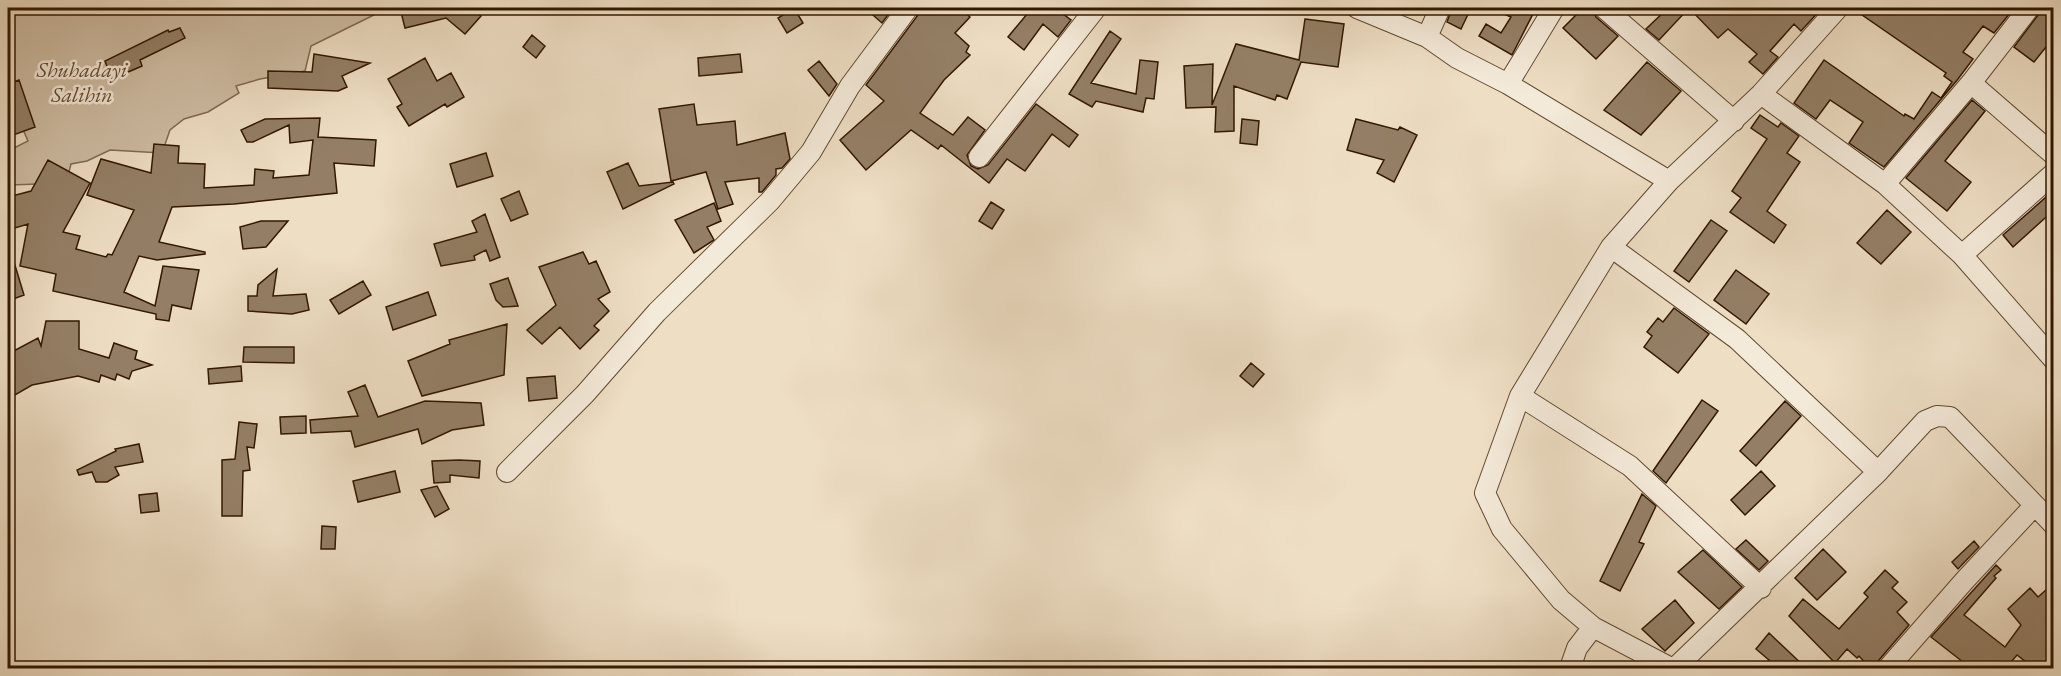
<svg xmlns="http://www.w3.org/2000/svg" width="2061" height="676" viewBox="0 0 2061 676" font-family="'EB Garamond',serif">
	<rect width="100%" height="100%" fill="#eedec4"/>
	<filter id="stains"><feTurbulence type="fractalNoise" baseFrequency=".00333" numOctaves="4"/><feColorMatrix values="0 0 0 0 .2 0 0 0 0 .09 0 0 0 0 .02 0 0 0 .5 -.17"/></filter>
	<radialGradient id="worn" r=".72"><stop offset=".6" stop-color="#630" stop-opacity="0"/><stop offset="1" stop-color="#630" stop-opacity=".3"/></radialGradient>
	<!-- green -->
	<path fill="#cebca3" stroke="#806a52" stroke-width="1.5" d="M8 8H388L311 46 305 71 260 79 236 86 239 93 208 112 184 119 170 130 162 153 110 150 87 161 71 164 66 183 10 185 8 151 28 141 8 96Z"/>
	<!-- building -->
	<path fill="#947f66" stroke="#321800" stroke-width="1.5" d="M400 8H471L481 16 465 34 446 18 405 28Z
		M794 8 803 23 787 33 778 18Z
		M865 8H893L882 23Z
		M920 8H960L970 17 955 33 969 46 966 52 970 55 944 80 920 113 953 135 968 117 985 130 967 155 971 166 978 169 988 165 1036 104 1078 135 1069 147 1052 134 1025 171 1007 159 989 183 941 145 938 149 911 130 866 170 840 140 884 101 866 85 918 15Z
		M1032 8H1055L1071 20 1058 37 1043 24 1024 50 1008 37Z
		M1452 8H1471L1461 29 1447 22Z
		M1490 8H1536L1512 55 1479 36 1486 24 1501 33 1511 17Z
		M1583 8H1592L1596 17 1618 36 1596 59 1563 28Z
		M1668 8H1822L1801 31 1794 24 1770 51 1778 57 1763 74 1749 62 1757 54 1728 29 1718 38 1689 8 1659 40 1646 29Z
		M1852 8H2014L1994 33 1983 26 1963 52 1973 59 1958 79 1884 167 1849 143 1863 122 1830 100 1816 119 1794 103 1824 60 1904 116 1905 114 1914 119 1932 92 1941 98 1952 82 1944 76 1946 73Z
		M2041 8H2054V37L2034 62 2014 47 2038 15Z
		M1305 19 1344 24 1338 67 1301 62 1287 99 1277 95 1275 100 1234 86V131L1215 132 1216 107 1186 108 1184 66 1213 64 1212 105 1236 44 1299 60Z
		M180 28 185 38 140 60 142 66 112 79 105 61 168 30 169 32Z
		M1110 31 1121 39 1091 83 1136 94 1140 60 1158 62 1154 99 1146 98 1143 112 1096 101 1092 107 1069 94Z
		M532 35 545 46 536 58 523 47Z
		M314 54 370 63 342 76 347 87 338 91 268 88V71L312 72Z
		M740 54 742 72 699 76 698 58Z
		M425 58 437 81 451 73 464 97 447 107 445 104 409 126 397 107 402 104 388 79Z
		M819 61 837 84 829 96 808 70Z
		M1647 62 1681 91 1641 135 1604 110Z
		M19 80 35 127 8 137V84Z
		M1972 100 1985 111 1945 161 1971 182 1947 211 1906 178Z
		M694 104 697 125 735 121 737 145 785 133 790 159 782 168 776 169V175L762 192H759V178L725 182 733 204 718 209 706 172 671 181 659 109Z
		M1760 115 1778 127 1781 123 1799 136 1787 153 1800 162 1767 211 1786 225 1774 243 1730 212 1741 198 1732 191 1767 139 1751 128Z
		M320 118 318 137 376 140 374 166 334 163 337 193 234 204 172 207 159 242 205 252V254L157 260 139 256 124 292 155 306 163 266 199 270 191 309 172 305 169 321 156 319V314L53 291 56 274 20 266 28 224 8 230V197L31 191 48 160 90 183 63 232 80 236 76 249 106 257 108 254 112 255 134 210 87 195 101 159 151 173 154 144 179 146 178 163 205 164 204 188 254 185 255 169 274 171 273 178 309 175 313 140 290 143 289 125 253 142H247L241 130 265 119Z
		M1242 119 1259 121 1257 145 1240 143Z
		M1356 119 1398 130 1400 127 1417 135 1394 182 1377 173 1384 160 1347 150Z
		M486 153 493 176 457 187 450 164Z
		M628 163 639 186 673 182 674 184 623 209 607 172Z
		M2054 190V210L2013 247 2003 235Z
		M519 191 528 214 511 221 501 199Z
		M991 202 1004 210 992 229 979 221Z
		M714 203 721 221 707 227 714 240 694 253 675 220Z
		M1887 210 1911 232 1881 264 1857 243Z
		M485 214 500 257 490 261 486 250 474 256 475 260 441 266 434 244 477 232 472 221Z
		M1711 220 1727 231 1689 282 1674 271Z
		M261 221H288L266 247 243 249 240 227Z
		M8 252H11L24 295 8 301Z
		M583 252 589 264 596 261 610 292 598 299 609 311 594 326 599 330 580 349 560 327 542 344 527 330 556 305 539 267Z
		M277 269 273 296 306 294 309 310 292 314 248 311V296H257L258 285Z
		M1736 270 1769 294 1746 324 1714 300Z
		M508 278 518 306 503 307 496 300 490 284Z
		M363 281 371 295 339 314 330 300Z
		M428 292 436 315 393 330 386 307Z
		M1674 308 1709 334 1678 373 1644 347 1652 336 1647 332 1658 318 1663 322Z
		M46 321H79V349L109 358 114 343 137 351 135 359 152 365 132 371 129 379 117 374 115 380 101 375 99 382 78 376 32 385 8 399V354L38 338 41 346Z
		M507 324 504 375 422 396 408 361 450 344 449 340Z
		M244 347H294V363L243 362Z
		M1251 363 1264 374 1253 387 1240 376Z
		M241 366 242 381 209 384 208 369Z
		M555 376 557 398 529 401 527 378Z
		M365 385 378 417 425 401 481 403 484 425 452 430 422 444 418 429 355 447 351 431 311 433 310 420 358 416 348 392Z
		M1702 400 1718 411 1666 483 1653 471Z
		M1785 401 1801 416 1756 466 1740 451Z
		M306 416V433L281 434 280 417Z
		M239 422 257 424 254 448 247 447 250 470 243 471 242 516H222V460L235 459Z
		M139 444 143 462 115 467 119 475 107 482H96L92 472 79 475 77 470 116 451 115 449Z
		M459 460 480 461 479 478 450 475V482L434 483 432 461Z
		M395 471 400 492 358 502 353 481Z
		M1761 471 1775 486 1745 515 1731 500Z
		M437 486 449 509 435 517 421 490Z
		M157 493 159 511 141 513 139 495Z
		M1642 494 1656 506 1639 542 1644 544 1620 591 1600 581Z
		M322 526 336 527 335 549H321Z
		M1746 540 1768 561 1759 570 1736 549Z
		M1974 541 1979 547 1958 569 1952 562Z
		M1823 549 1846 572 1817 600 1795 578Z
		M1703 550 1742 587 1719 609 1678 572Z
		M1996 565 2001 570 1994 576 1996 578 1964 615 2005 647 2021 625 2008 609 2030 588 2038 597 2054 583V669H2035L2017 655 2005 669H1972L1931 637Z
		M1885 570 1898 582 1892 588 1907 602 1897 612 1909 625 1879 660 1876 669H1871L1859 656 1857 658 1847 649 1835 663 1789 616 1803 599 1839 629 1868 597 1864 593Z
		M1675 600 1694 623 1665 651 1642 629Z
		M1769 633 1807 669H1761L1769 660 1756 649Z"/>
	<g fill="none" stroke-linecap="round" stroke-linejoin="round">
		<!-- minor casing -->
		<g stroke="#614a31" stroke-width="22">
			<path id="minor" d="M1357 8 1427 37 1457 58 1508 84 1669 181
				M1604 8 1734 121
				M1427 37 1440 8
				M1971 83 2054 155
				M1508 84 1554 8
				M1761 94 1885 184 1971 83 2029 8
				M979 157 1096 8
				M1885 184 1962 255 2054 360
				M1611 247 1737 339 1878 472
				M1962 255 2054 173
				M1520 396 1630 466 1761 588
				M507 472 585 394 657 312 770 201 811 152 850 86 908 8
				M1570 668 1577 648 1593 627
				M1671 668 1593 627 1561 600 1502 529 1485 493 1520 396 1611 247 1669 181 1761 94 1838 8
				M1675 668 1878 472 1925 421 1937 416 1950 417 2054 525
				M1888 668 1965 580 2034 506"/>
		</g>
		<!-- minor -->
		<use href="#minor" stroke="#f4ead9" stroke-width="20"/>
	</g>
	<g text-anchor="middle" stroke-width="5" stroke-linejoin="round" paint-order="stroke">
		<!-- park labels -->
		<g font-size="22" font-style="italic" fill="#614931" stroke="#f4ead9">
			<text x="82" y="77">Shuhadayi<tspan x="82" dy="25">Salihin</tspan></text>
		</g>
	</g>
	<!-- margin -->
	<rect width="2061" height="676" fill="none" stroke="#eedec4" stroke-width="30"/>
	<rect x="9" y="9" width="2043" height="658" fill="none" stroke="#321800" stroke-width="3"/>
	<rect x="15" y="15" width="2031" height="646" fill="none" stroke="#321800" stroke-width="1.5"/>
	<rect width="100%" height="100%" filter="url(#stains)"/>
	<rect width="100%" height="100%" fill="url(#worn)"/>
</svg>
